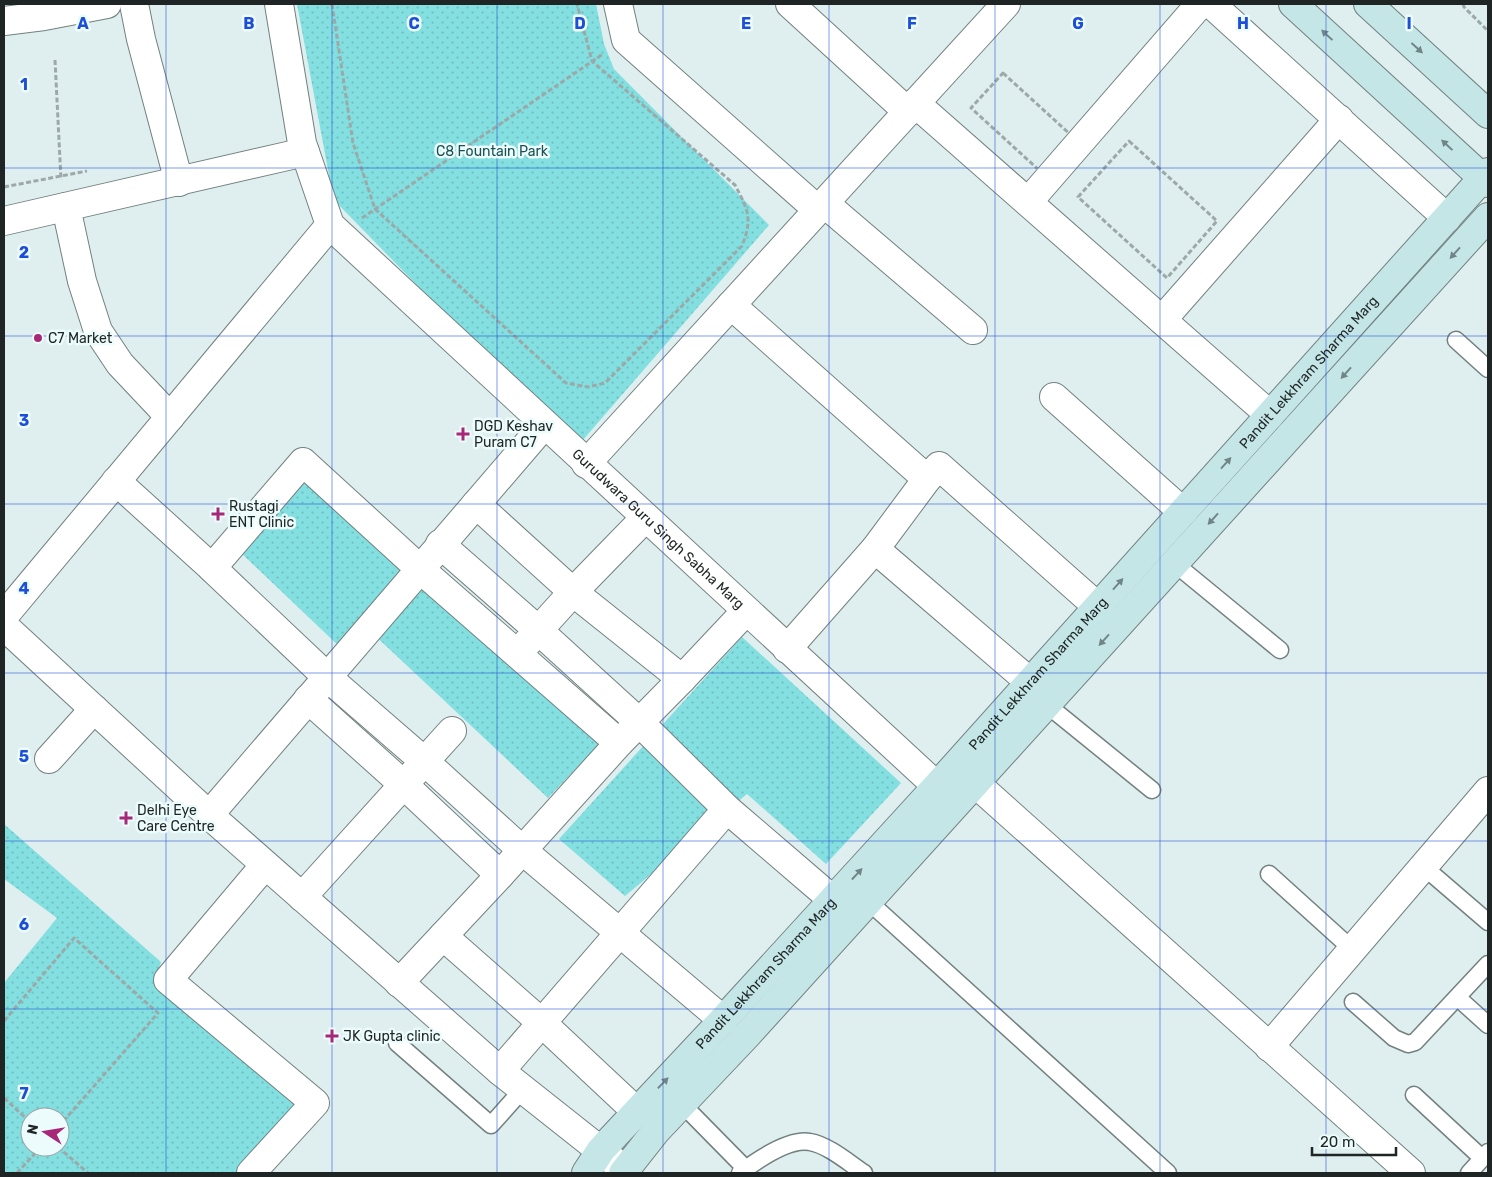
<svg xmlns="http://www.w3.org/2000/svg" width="1492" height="1177" viewBox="0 0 1492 1177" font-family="Rubik,sans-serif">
	<defs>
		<pattern id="park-dots" width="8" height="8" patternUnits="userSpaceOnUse" patternTransform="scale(1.25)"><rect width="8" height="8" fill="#83dfe0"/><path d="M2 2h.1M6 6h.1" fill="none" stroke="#71bfc0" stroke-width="1.8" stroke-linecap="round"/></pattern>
	</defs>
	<rect width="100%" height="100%" fill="#dfeeee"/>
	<!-- park -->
	<path fill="url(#park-dots)" fill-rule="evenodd" d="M297 4H596L604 44 614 69 769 225 576 448 329 195V175Z
		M302 475 601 742 548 798 369 630 342 649 240 552Z
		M742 637 901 783 826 864 747 794 625 896 559 839Z
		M4 824 161 962 154 984 302 1103 237 1173H4V983L57 918 4 879ZM30 1117H60V1147H30Z"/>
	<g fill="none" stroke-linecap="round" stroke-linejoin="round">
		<!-- service casing -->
		<g stroke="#738080" stroke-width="19">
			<path id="service" d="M1456 340 1488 369
				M1174 563 1280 650
				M1046 704 1152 790
				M1424 867 1488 922
				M1269 874 1353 950
				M868 901 1168 1173
				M1457 997 1488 1025
				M1353 1002 1394 1038 1408 1044 1415 1042 1488 964
				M397 1043 491 1125 523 1089
				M1414 1095 1482 1158
				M682 1104 746 1169
				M740 1173C756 1161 789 1138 810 1142 828 1145 849 1163 864 1173
				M1469 1173 1488 1152"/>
		</g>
		<!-- minor casing -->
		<g stroke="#738080" stroke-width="30">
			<g id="minor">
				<path d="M134 4 141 39 179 182"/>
				<path id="s1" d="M279 4 302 143 330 225 954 802"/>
				<path d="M618 4 626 40 818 210"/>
				<path d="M790 4 908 112"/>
				<path d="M1211 4 1447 218"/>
				<path d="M4 21 44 16 107 4"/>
				<path d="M915 103 1270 415"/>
				<path d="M1028 202 1200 4"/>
				<path d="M824 203 973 330"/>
				<path d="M66 207 82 281 98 331 120 364 170 417"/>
				<path d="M4 221 305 152"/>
				<path d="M731 305 927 479"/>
				<path d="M1162 320 1339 119"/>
				<path d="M1054 397 1183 512"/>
				<path d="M586 464 1006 4"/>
				<path d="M116 481 212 568 326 676 424 761 522 850 723 1020"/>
				<path d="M476 504 573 592 682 679"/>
				<path d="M440 544 538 630 639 722 727 809 833 900"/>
				<path d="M875 549 1030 682"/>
				<path d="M212 568 303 462 420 569 619 743"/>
				<path d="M4 616 330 225"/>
				<path d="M4 626 209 815 500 1071 625 1170"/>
				<path d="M526 644 573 592 645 518"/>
				<path d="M787 649 875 549 927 479 939 466 1098 607"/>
				<path d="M308 699 404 785 500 875"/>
				<path d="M49 759 94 709"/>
				<path d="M974 782 1411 1173"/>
				<path d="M209 815 544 425"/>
				<path d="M302 897 452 731"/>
				<path d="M443 936 542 1023 636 1111"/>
				<path d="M399 983 500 875 619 743 682 679 746 611"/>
				<path d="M1269 1047 1488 791"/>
				<path d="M500 1071 727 809"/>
				<path d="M251 1173 315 1103 168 980 265 865"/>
			</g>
		</g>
		<!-- secondary casing -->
		<g stroke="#738080" stroke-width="30">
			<g id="secondary">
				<path d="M1293 4 1488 183"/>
				<path d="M1368 4 1488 114"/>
				<path id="s2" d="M586 1173 601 1150 723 1020 937 786 1488 172"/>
				<path d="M623 1173 656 1131 747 1035 1488 217"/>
			</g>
		</g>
		<!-- path -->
		<path stroke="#9da9a9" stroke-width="3" stroke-dasharray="5 2.5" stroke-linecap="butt" d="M332 4 353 143 375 209 566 383 588 387 605 383 742 246C753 218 748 210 735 185L592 61 577 4
			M1463 4 1464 7 1488 31
			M55 60 61 180
			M1003 73 1072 136 1040 171 971 108Z
			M1129 141 1217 221 1167 278 1078 197Z
			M4 187 87 171
			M362 218 603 54
			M4 1021 74 938 158 1013 60 1125
			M4 1098 30 1122
			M58 1147 88 1173
			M17 1173 41 1147"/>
		<!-- service -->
		<use href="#service" stroke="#fff" stroke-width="16"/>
		<!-- minor -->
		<use href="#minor" stroke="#fff" stroke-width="28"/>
		<!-- secondary -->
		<use href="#secondary" stroke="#c4e6e7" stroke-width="28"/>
	</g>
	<!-- one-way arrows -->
	<defs><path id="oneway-solid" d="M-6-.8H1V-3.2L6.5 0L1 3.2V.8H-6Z" transform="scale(1.25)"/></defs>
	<g fill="#728586">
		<use href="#oneway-solid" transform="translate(1327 35) rotate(-137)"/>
		<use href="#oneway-solid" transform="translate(1417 48) rotate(42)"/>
		<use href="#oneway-solid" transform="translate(1447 145) rotate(-137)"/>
		<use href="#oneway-solid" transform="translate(1455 253) rotate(132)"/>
		<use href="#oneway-solid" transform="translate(1346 373) rotate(132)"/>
		<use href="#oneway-solid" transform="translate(1226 463) rotate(-48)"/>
		<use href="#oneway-solid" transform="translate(1213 519) rotate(132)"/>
		<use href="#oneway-solid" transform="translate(1118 584) rotate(-48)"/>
		<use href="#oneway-solid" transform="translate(1104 640) rotate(132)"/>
		<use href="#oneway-solid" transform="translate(857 874) rotate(-47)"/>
		<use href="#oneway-solid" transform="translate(663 1083) rotate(-46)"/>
	</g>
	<!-- grid -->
	<path fill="none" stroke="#1d4ed8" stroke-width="1" stroke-opacity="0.55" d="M166 4V1173M332 4V1173M497 4V1173M663 4V1173M829 4V1173M995 4V1173M1160 4V1173M1326 4V1173M4 168H1488M4 336H1488M4 504H1488M4 673H1488M4 841H1488M4 1009H1488"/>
	<!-- markers -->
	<g fill="#a72878" stroke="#ecfbfb" stroke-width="2">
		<circle cx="38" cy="338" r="5"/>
		<path d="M460.5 426.5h5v5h5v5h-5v5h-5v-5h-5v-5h5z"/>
		<path d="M215.5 506.5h5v5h5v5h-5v5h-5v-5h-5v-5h5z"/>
		<path d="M123.5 810.5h5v5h5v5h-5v5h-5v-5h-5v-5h5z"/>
		<path d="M329.5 1028.5h5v5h5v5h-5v5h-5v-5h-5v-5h5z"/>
	</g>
	<g text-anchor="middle" stroke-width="5" stroke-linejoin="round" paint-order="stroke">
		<!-- park labels -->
		<g font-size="14" fill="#1c5152" stroke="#ecfbfb">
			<text x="492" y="156">C8 Fountain Park</text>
		</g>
		<!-- poi labels -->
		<g font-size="14" fill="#1f2424" stroke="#ecfbfb" text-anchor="start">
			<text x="48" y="343">C7 Market</text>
			<text x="474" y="431">DGD Keshav<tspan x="474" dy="16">Puram C7</tspan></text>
			<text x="229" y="511">Rustagi<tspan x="229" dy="16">ENT Clinic</tspan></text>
			<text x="137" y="815">Delhi Eye<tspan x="137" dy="16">Care Centre</tspan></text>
			<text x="343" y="1041">JK Gupta clinic</text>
		</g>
		<!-- street labels -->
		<g font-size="14" fill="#1f2424" stroke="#ecfbfb">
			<text dy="5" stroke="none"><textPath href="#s2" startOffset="1079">Pandit Lekkhram Sharma Marg</textPath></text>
			<text dy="5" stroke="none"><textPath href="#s1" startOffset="675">Gurudwara Guru Singh Sabha Marg</textPath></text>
			<text dy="5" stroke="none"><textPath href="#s2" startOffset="674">Pandit Lekkhram Sharma Marg</textPath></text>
			<text dy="5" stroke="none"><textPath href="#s2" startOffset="269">Pandit Lekkhram Sharma Marg</textPath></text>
		</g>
	</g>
	<g font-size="16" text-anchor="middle" font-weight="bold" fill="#1d4ed8" stroke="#ecfbfb" stroke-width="5" stroke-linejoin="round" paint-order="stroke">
		<text x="83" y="29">A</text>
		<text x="249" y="29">B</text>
		<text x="414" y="29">C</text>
		<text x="580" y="29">D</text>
		<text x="746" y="29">E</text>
		<text x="912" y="29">F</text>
		<text x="1078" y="29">G</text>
		<text x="1243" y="29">H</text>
		<text x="1409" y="29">I</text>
		<text x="24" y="90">1</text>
		<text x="24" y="258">2</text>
		<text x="24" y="426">3</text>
		<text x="24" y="594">4</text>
		<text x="24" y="762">5</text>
		<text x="24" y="930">6</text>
		<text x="24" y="1099">7</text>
	</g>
	<!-- border -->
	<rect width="1492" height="1177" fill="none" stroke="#1f2424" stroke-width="10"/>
	<!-- north arrow -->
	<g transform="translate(45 1132) rotate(282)"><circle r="24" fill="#ecfbfb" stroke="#9aa5a5"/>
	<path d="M0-4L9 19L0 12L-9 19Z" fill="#a72878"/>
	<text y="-8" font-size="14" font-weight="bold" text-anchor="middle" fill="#1f2424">N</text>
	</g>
	<!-- scale -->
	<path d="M1312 1147v8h84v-8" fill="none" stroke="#1f2424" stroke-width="2.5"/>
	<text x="1320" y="1147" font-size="15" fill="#1f2424" stroke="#ecfbfb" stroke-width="4" paint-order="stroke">20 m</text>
</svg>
